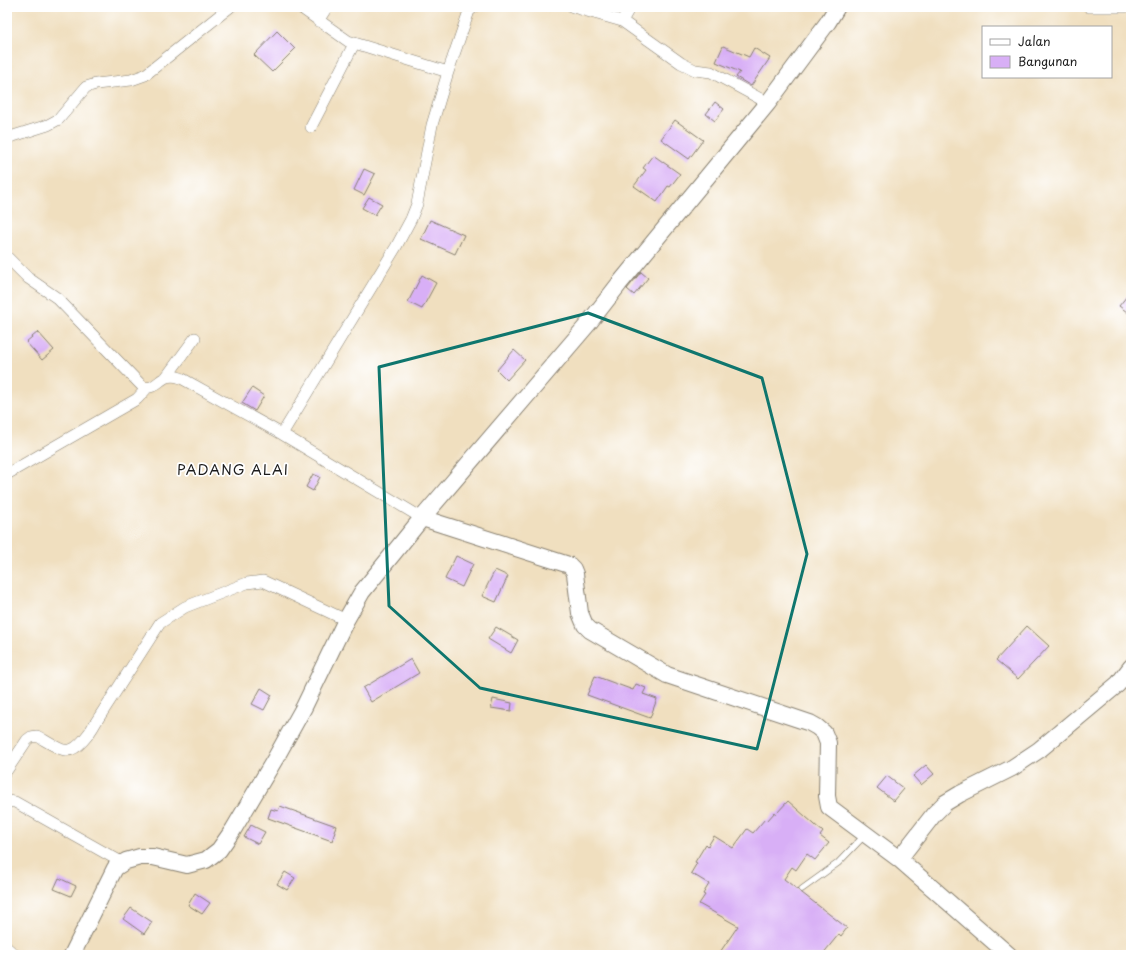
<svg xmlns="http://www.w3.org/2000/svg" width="1138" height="962" viewBox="0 0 1138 962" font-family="'Playpen Sans',sans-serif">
	<rect width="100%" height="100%" fill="#fff"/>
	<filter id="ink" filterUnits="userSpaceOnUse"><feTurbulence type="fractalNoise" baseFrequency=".025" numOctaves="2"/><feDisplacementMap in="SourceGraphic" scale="8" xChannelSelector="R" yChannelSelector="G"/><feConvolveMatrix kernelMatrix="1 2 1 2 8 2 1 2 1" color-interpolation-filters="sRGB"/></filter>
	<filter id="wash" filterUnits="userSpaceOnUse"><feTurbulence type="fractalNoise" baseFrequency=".012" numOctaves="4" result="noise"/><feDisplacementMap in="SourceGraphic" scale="16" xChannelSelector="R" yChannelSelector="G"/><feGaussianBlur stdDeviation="0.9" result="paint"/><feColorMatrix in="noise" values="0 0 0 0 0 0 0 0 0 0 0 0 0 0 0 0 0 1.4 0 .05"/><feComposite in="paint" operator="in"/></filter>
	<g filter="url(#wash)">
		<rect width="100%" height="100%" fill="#f0dfbf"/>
		<g id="blocks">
			<!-- building -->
			<path fill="#d8aff6" d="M277 31 295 49 272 72 254 55Z
				M723 46 749 57 754 48 770 58 751 86 736 77 740 72 716 62Z
				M715 102 724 109 715 121 706 114Z
				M675 120 703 140 689 159 661 139Z
				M653 155 680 174 670 187 668 186 657 202 634 186 646 170 643 168Z
				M364 169 375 174 364 195 354 190Z
				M369 197 382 204 375 215 362 208Z
				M430 220 464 235 455 254 421 239Z
				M641 272 648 278 634 295 627 289Z
				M422 275 436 283 422 309 408 302Z
				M1131 291V315L1119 306Z
				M38 332 54 350 42 360 26 342Z
				M514 350 525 360 507 380 497 370Z
				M252 388 264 396 255 411 242 403Z
				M313 474 320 477 313 491 306 487Z
				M456 556 473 564 462 587 445 579Z
				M495 570 508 576 496 602 482 596Z
				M1027 626 1049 646 1018 679 996 660Z
				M496 627 518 640 511 653 488 639Z
				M411 659 419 673 371 702 363 688Z
				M595 676 633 690 636 684 646 688 643 694 657 699 650 718 587 695Z
				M261 688 272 695 264 710 252 704Z
				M493 699 512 703 511 711 491 708Z
				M926 765 934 774 921 785 913 776Z
				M887 776 904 789 894 801 877 788Z
				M788 801 823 832 820 836 829 843 815 860 807 854 796 870 792 867 784 879 847 928 841 936 839 934 822 955H718L738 926 699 904 705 895 703 894 709 884 691 873 697 863 695 862 706 844 708 846 714 836 733 848 747 829 753 833 765 819 767 821 775 812 776 814Z
				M280 806 336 826 334 831 335 832 332 841 268 818 271 809 278 811Z
				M251 825 265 832 258 844 244 837Z
				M285 872 295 878 287 890 277 884Z
				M59 878 76 886 71 896 54 889Z
				M195 893 210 903 202 914 188 905Z
				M131 908 152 922 144 934 123 919Z"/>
		</g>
	</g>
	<g filter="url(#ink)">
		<use href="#blocks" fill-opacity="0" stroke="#867e6e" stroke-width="1"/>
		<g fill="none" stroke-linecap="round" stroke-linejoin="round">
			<!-- lane casing -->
			<g stroke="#867e6e" stroke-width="7">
				<path id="lane" d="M802 889 838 863 864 836"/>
			</g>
			<!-- street casing -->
			<g stroke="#867e6e" stroke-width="12">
				<path id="street" d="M300 7 348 41 448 72
					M573 7 622 21 681 63 695 70 711 72 768 103
					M1089 7H1125
					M318 21 327 7
					M622 21 630 7
					M311 127 354 44
					M7 138 48 125 59 119 86 87 96 84 131 80 145 75 230 7
					M7 257 28 278 57 298 143 387C159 391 160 370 181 378L282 434 422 518
					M167 376 195 338
					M282 434 396 247 411 219 417 204 432 125 448 72 469 11 474 7
					M7 474 137 399 147 388
					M7 770 27 740 31 737 37 736C43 739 59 750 65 750 77 753 91 731 96 722L160 623 185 607 247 583 263 581 346 620
					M7 801 15 802 123 863
					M7 948 15 955"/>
			</g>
			<!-- secondary casing -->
			<g stroke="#867e6e" stroke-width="18">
				<path id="secondary" d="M422 518 569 565 573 569 575 574 580 613 585 625 590 630 667 675 810 723 817 727 824 733 828 743 827 796 829 807 899 859 1009 955
					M899 859 934 814 945 803 960 794 1012 768 1039 750 1118 684 1131 667
					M72 955 115 868 126 861 140 857H153L187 865 206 860 219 850 233 830 275 759 304 707 346 620 362 592 422 518 588 324 619 284 768 103 828 22 837 7"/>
			</g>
			<!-- lane -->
			<use href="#lane" stroke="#fff" stroke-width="5.5"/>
			<!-- street -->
			<use href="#street" stroke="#fff" stroke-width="11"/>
			<!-- secondary -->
			<use href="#secondary" stroke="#fff" stroke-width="16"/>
		</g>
	</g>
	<!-- marked area -->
	<path fill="none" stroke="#0f766e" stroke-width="3" stroke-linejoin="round" d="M588 313 762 378 807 554 757 749 480 688 389 606 379 367Z"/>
	<g text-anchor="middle" stroke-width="3.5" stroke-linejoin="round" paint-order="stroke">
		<!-- quarter labels -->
		<g font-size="14" letter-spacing="1" fill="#1c1c1c" stroke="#fff">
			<text x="233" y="475">PADANG ALAI</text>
		</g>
	</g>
	<!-- margin -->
	<rect width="1138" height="962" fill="none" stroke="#fff" stroke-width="24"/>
	<!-- legend -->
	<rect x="982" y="26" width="130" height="52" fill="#ffffff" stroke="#a4a4a4"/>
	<rect x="990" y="39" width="20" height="6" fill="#ffffff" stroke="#a4a4a4"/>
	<text x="1018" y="46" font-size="12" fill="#1c1c1c">Jalan</text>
	<rect x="990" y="56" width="20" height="12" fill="#d8aff6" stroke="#a4a4a4"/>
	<text x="1018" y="66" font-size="12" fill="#1c1c1c">Bangunan</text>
</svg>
